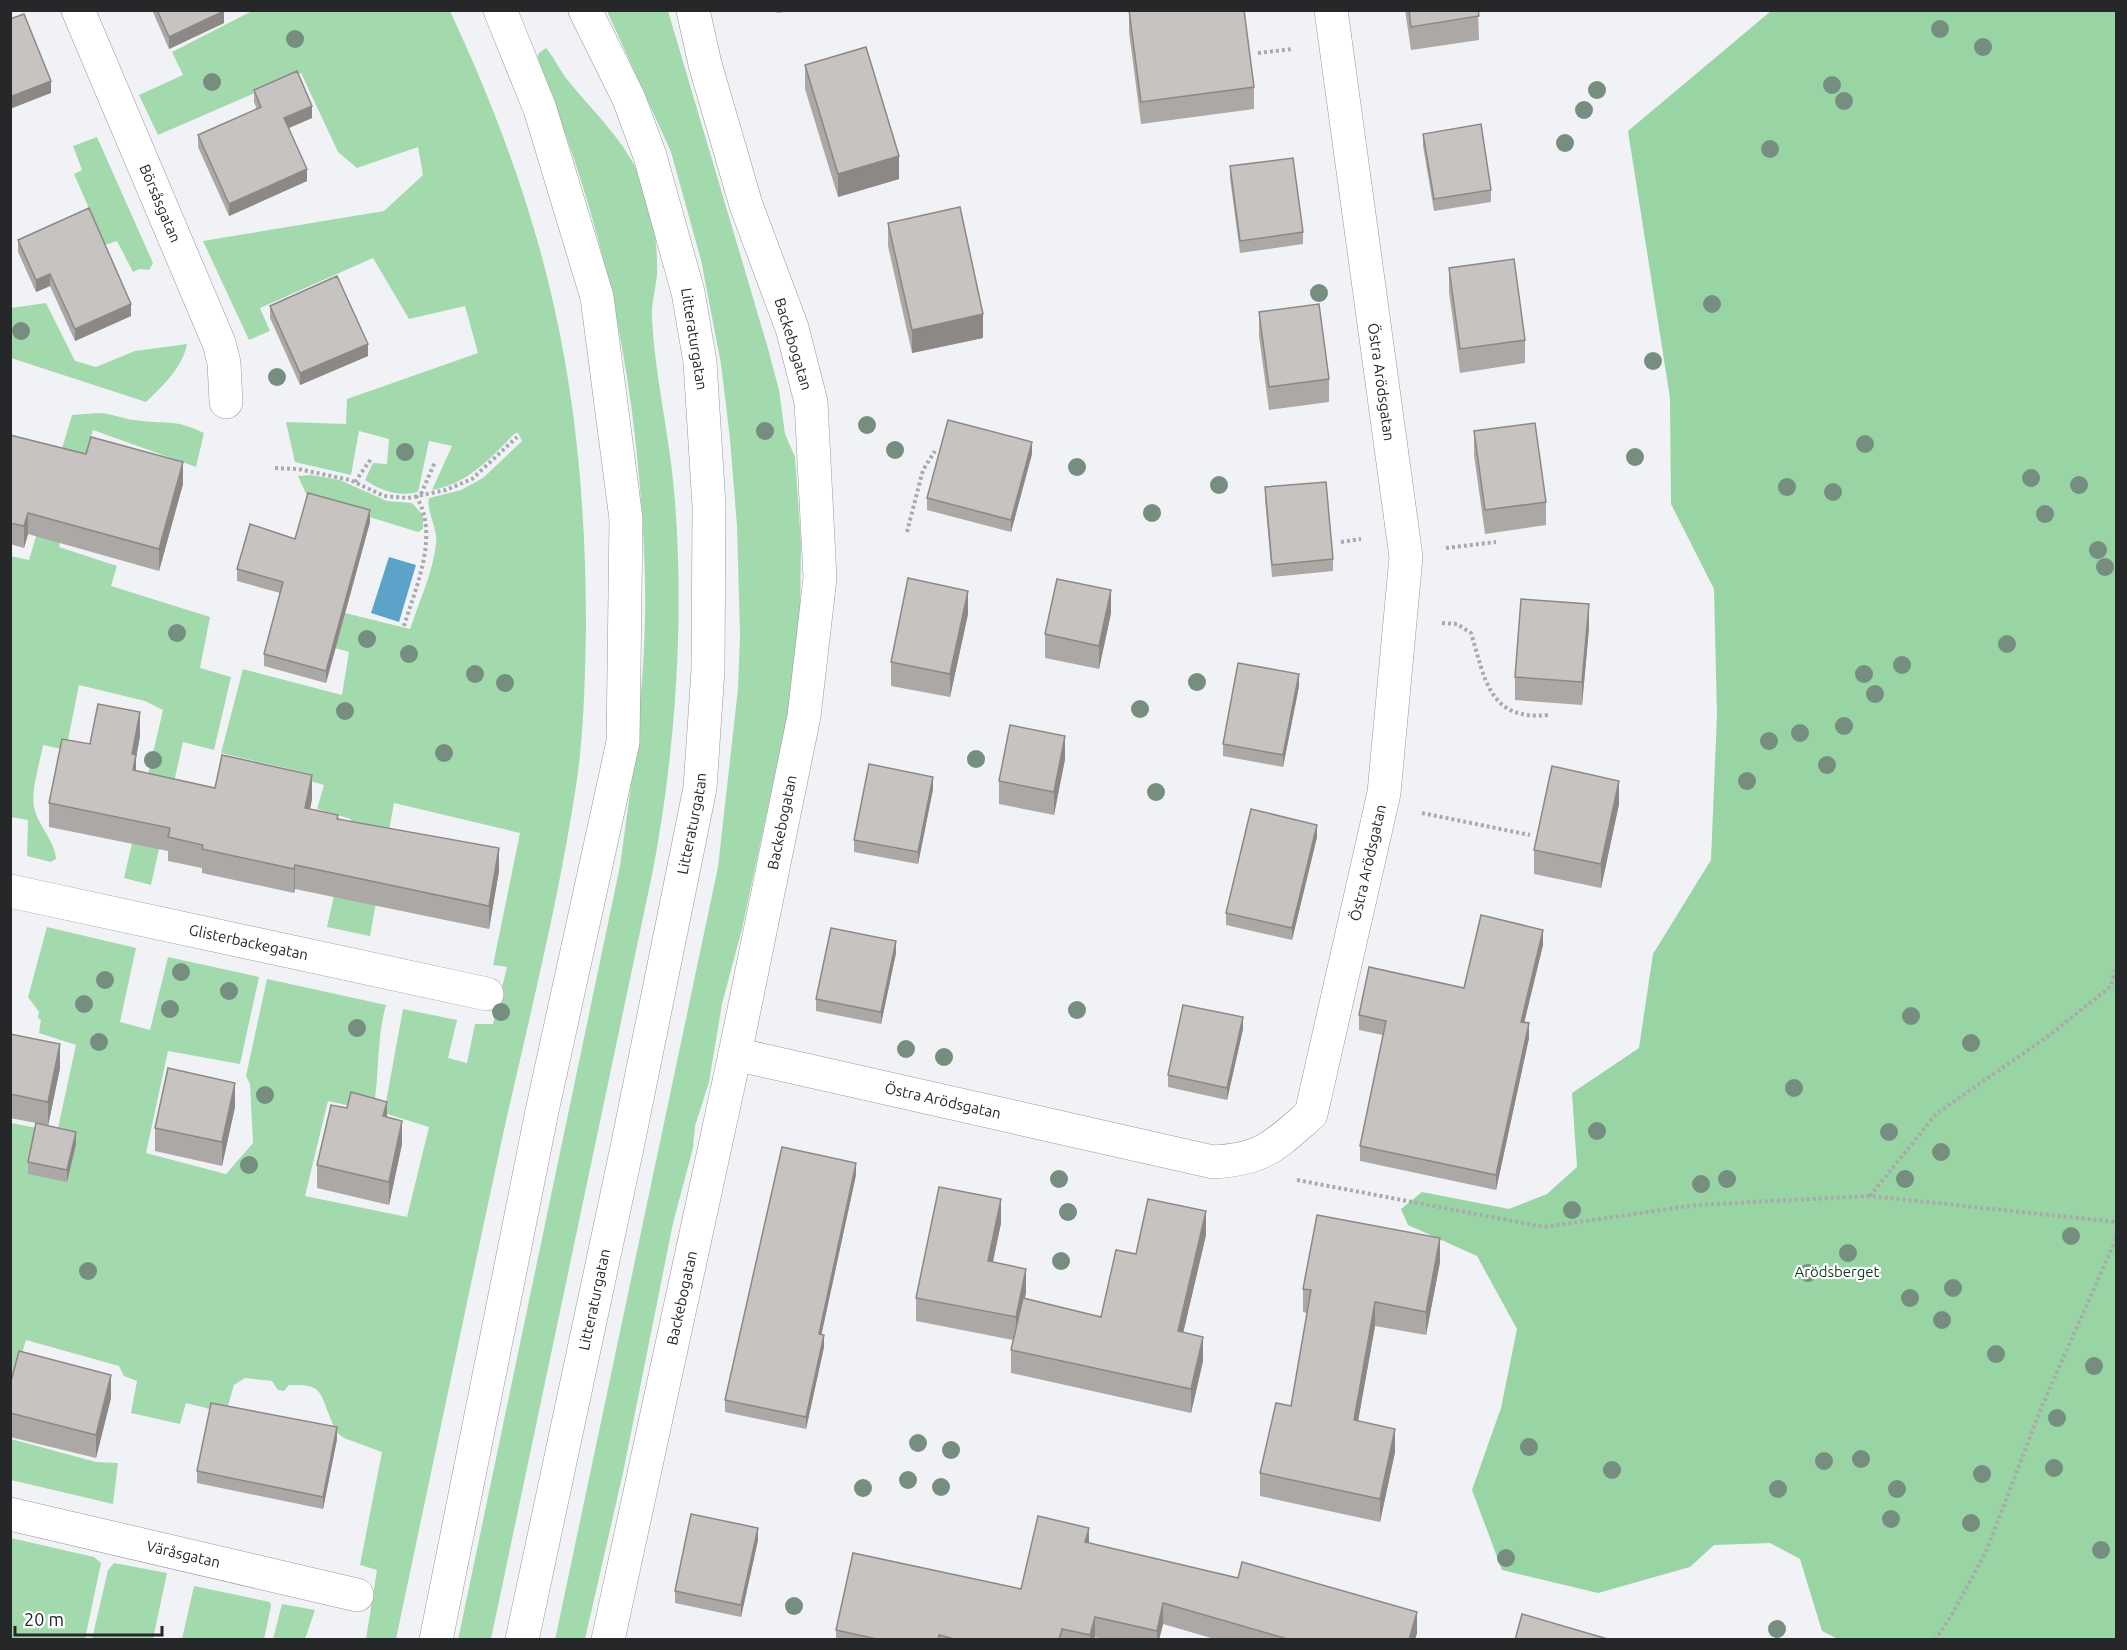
<svg xmlns="http://www.w3.org/2000/svg" width="2127" height="1650" viewBox="0 0 2127 1650" font-family="Ubuntu,sans-serif">
	<rect width="100%" height="100%" fill="#f1f2f6"/>
	<!-- green -->
	<path fill="#a2daad" d="M252 11H450C494 105 533 208 555 311 578 414 586 521 586 627 585 680 584 734 576 786 558 905 528 1022 502 1139 466 1306 431 1473 396 1639H366L377 1570 360 1565 382 1452 344 1438 334 1431C333 1421 329 1416 326 1407 319 1385 312 1385 289 1385L284 1391 278 1390 272 1381 245 1378 234 1385 227 1409H210L186 1403 180 1424 131 1413 137 1381 124 1376 119 1366 26 1340 11 1390V1123L42 1129 58 1128 76 1045 39 1033 41 1020 38 1018 39 1012 28 997 47 927 136 948 120 1022 150 1030 168 957 259 977 240 1064 168 1051 146 1153 226 1174 253 1143 250 1084 246 1076 267 979 386 1005C376 1040 380 1076 373 1111L328 1101 305 1196 407 1217 429 1127 384 1113 403 1009 457 1020 448 1058 467 1063 475 1024H493L507 967 493 965 520 833 394 803 370 936 327 927 351 819 317 809 324 785 310 781 311 774 221 753 243 669 342 695 349 652 331 647 345 613 410 629C419 602 433 572 436 544 438 527 426 512 429 498L461 490 483 478 522 441 518 433 514 434C490 459 467 484 432 490L452 446 429 441 418 492C399 497 381 491 365 480L373 463 387 464 389 439 359 431 351 475 295 462 286 422 346 424 347 399 478 353 465 306 409 319 373 258 260 308 270 331 249 340 203 241 384 211 423 175 418 147 357 168 338 152 301 73 158 135 139 95 183 75 172 52Z
		M607 11H668L767 345 779 390 785 434 795 457 801 543 800 620 789 709 742 929 722 1004 709 1082 695 1126 693 1148 673 1223 623 1473 585 1639 555 1640 718 867 738 689 740 635 737 526 730 439 721 364 701 260 671 152Z
		M546 48C554 57 559 69 566 78 594 113 627 142 643 184 653 212 658 244 657 274 656 289 651 303 652 319 655 376 669 433 674 490 685 613 676 749 653 870L491 1639 458 1640 620 866C633 771 647 676 645 581 642 461 626 336 593 221 578 166 558 112 537 58L539 53Z
		M97 137 153 263 149 270 139 269 133 272 117 241 105 245 74 174 82 170 73 146Z
		M46 303 75 361 96 367 135 351 187 344C183 367 162 387 146 402L11 358V308Z
		M98 413C112 413 122 419 135 420 166 425 173 418 204 433L196 467 93 430 59 547 117 566 111 586 210 617 200 668 231 677 214 750 183 742 151 885 124 878 163 710 145 701 79 685 66 750 43 745C40 763 31 789 34 807 38 826 55 841 56 859L51 862 27 856 28 820 11 817 10 556 29 560 72 415Z
		M311 475 340 480 387 501 412 503 423 515V529L418 532 308 498 298 476Z
		M11 1439 96 1462 118 1463 113 1504 11 1480Z
		M11 1538 94 1557 101 1563 85 1639H11Z
		M114 1563 167 1573 153 1639H92L108 1570Z
		M194 1586 270 1602 271 1606 264 1639H182Z
		M282 1604 315 1610 305 1639H273Z"/>
	<!-- forest -->
	<path fill="#98d4a4" d="M1771 11H2116V1639H1838L1822 1631 1800 1559 1770 1543 1714 1545 1690 1567 1598 1593 1502 1570 1472 1490 1501 1408 1517 1329 1477 1256 1408 1225 1401 1209 1422 1192 1509 1209 1547 1194 1577 1167 1572 1093 1639 1048 1653 954 1711 860 1717 715 1714 589 1671 504 1670 398 1628 131Z"/>
	<!-- water -->
	<path fill="#5ca3c9" d="M389 557 416 565 399 622 371 613Z"/>
	<g fill="none" stroke-linecap="round" stroke-linejoin="round">
		<!-- minor casing -->
		<g stroke="#98989d" stroke-width="34">
			<g id="minor">
				<path id="s1" d="M78 10 219 343 224 363 226 402"/>
				<path id="s2" d="M10 891 487 994"/>
				<path id="s3" d="M735 1054 1213 1162C1264 1159 1274 1146 1311 1114L1384 793 1406 557 1331 10"/>
				<path id="s4" d="M10 1514 357 1595"/>
				<path d="M436 1640 542 1111 623 742 626 519 597 297 540 109 500 10"/>
				<path id="s5" d="M522 1640 628 1143 700 788 708 670 709 506 700 362 688 292 650 156 629 99 585 10"/>
				<path id="s6" d="M608 1640 735 1054 804 716 820 578 811 402 792 328 746 205 705 64 693 10"/>
			</g>
		</g>
		<!-- path -->
		<path stroke="#a9aaad" stroke-width="4" stroke-dasharray="3 3" stroke-linecap="butt" d="M1258 53 1293 49
			M275 468 298 469 350 480 384 496 408 498 446 490 472 479 517 437
			M355 482 371 459
			M421 494 435 462
			M907 532 923 470 935 451
			M1341 542 1361 539
			M1446 548 1496 542
			M1442 623 1457 624 1471 633C1485 678 1488 721 1548 715
			M404 626C416 586 440 535 416 496
			M1422 813 1530 835
			M1297 1180 1544 1227 1696 1205 1870 1196 2116 1222
			M1870 1196 1936 1114 2047 1037 2111 986 2116 969
			M1935 1640 1951 1616 1985 1554 2042 1406 2116 1239"/>
		<!-- minor -->
		<use href="#minor" stroke="#fff" stroke-width="33"/>
	</g>
	<!-- trees -->
	<g fill="#758e7f">
		<circle cx="1940" cy="29" r="9"/>
		<circle cx="295" cy="39" r="9"/>
		<circle cx="1983" cy="47" r="9"/>
		<circle cx="212" cy="82" r="9"/>
		<circle cx="1832" cy="85" r="9"/>
		<circle cx="1597" cy="90" r="9"/>
		<circle cx="1844" cy="101" r="9"/>
		<circle cx="1584" cy="110" r="9"/>
		<circle cx="1565" cy="143" r="9"/>
		<circle cx="1770" cy="149" r="9"/>
		<circle cx="1319" cy="293" r="9"/>
		<circle cx="1712" cy="304" r="9"/>
		<circle cx="21" cy="331" r="9"/>
		<circle cx="1653" cy="361" r="9"/>
		<circle cx="277" cy="377" r="9"/>
		<circle cx="867" cy="425" r="9"/>
		<circle cx="765" cy="431" r="9"/>
		<circle cx="1865" cy="444" r="9"/>
		<circle cx="895" cy="450" r="9"/>
		<circle cx="405" cy="452" r="9"/>
		<circle cx="1635" cy="457" r="9"/>
		<circle cx="1077" cy="467" r="9"/>
		<circle cx="2031" cy="478" r="9"/>
		<circle cx="1219" cy="485" r="9"/>
		<circle cx="2079" cy="485" r="9"/>
		<circle cx="1787" cy="487" r="9"/>
		<circle cx="1833" cy="492" r="9"/>
		<circle cx="1152" cy="513" r="9"/>
		<circle cx="2045" cy="514" r="9"/>
		<circle cx="2098" cy="550" r="9"/>
		<circle cx="2105" cy="567" r="9"/>
		<circle cx="177" cy="633" r="9"/>
		<circle cx="367" cy="639" r="9"/>
		<circle cx="2007" cy="644" r="9"/>
		<circle cx="409" cy="654" r="9"/>
		<circle cx="1902" cy="665" r="9"/>
		<circle cx="475" cy="674" r="9"/>
		<circle cx="1864" cy="674" r="9"/>
		<circle cx="1197" cy="682" r="9"/>
		<circle cx="505" cy="683" r="9"/>
		<circle cx="1875" cy="694" r="9"/>
		<circle cx="1140" cy="709" r="9"/>
		<circle cx="345" cy="711" r="9"/>
		<circle cx="1844" cy="726" r="9"/>
		<circle cx="1800" cy="733" r="9"/>
		<circle cx="1769" cy="741" r="9"/>
		<circle cx="444" cy="753" r="9"/>
		<circle cx="976" cy="759" r="9"/>
		<circle cx="153" cy="760" r="9"/>
		<circle cx="1827" cy="765" r="9"/>
		<circle cx="1747" cy="781" r="9"/>
		<circle cx="1156" cy="792" r="9"/>
		<circle cx="181" cy="972" r="9"/>
		<circle cx="105" cy="980" r="9"/>
		<circle cx="229" cy="991" r="9"/>
		<circle cx="84" cy="1004" r="9"/>
		<circle cx="170" cy="1009" r="9"/>
		<circle cx="1077" cy="1010" r="9"/>
		<circle cx="501" cy="1012" r="9"/>
		<circle cx="1911" cy="1016" r="9"/>
		<circle cx="357" cy="1028" r="9"/>
		<circle cx="99" cy="1042" r="9"/>
		<circle cx="1971" cy="1043" r="9"/>
		<circle cx="906" cy="1049" r="9"/>
		<circle cx="944" cy="1057" r="9"/>
		<circle cx="1794" cy="1088" r="9"/>
		<circle cx="265" cy="1095" r="9"/>
		<circle cx="1597" cy="1131" r="9"/>
		<circle cx="1889" cy="1132" r="9"/>
		<circle cx="1941" cy="1152" r="9"/>
		<circle cx="249" cy="1165" r="9"/>
		<circle cx="1059" cy="1179" r="9"/>
		<circle cx="1727" cy="1179" r="9"/>
		<circle cx="1905" cy="1179" r="9"/>
		<circle cx="1701" cy="1184" r="9"/>
		<circle cx="1572" cy="1210" r="9"/>
		<circle cx="1068" cy="1212" r="9"/>
		<circle cx="2071" cy="1236" r="9"/>
		<circle cx="1848" cy="1253" r="9"/>
		<circle cx="1061" cy="1261" r="9"/>
		<circle cx="88" cy="1271" r="9"/>
		<circle cx="1808" cy="1273" r="9"/>
		<circle cx="1953" cy="1288" r="9"/>
		<circle cx="1910" cy="1298" r="9"/>
		<circle cx="1942" cy="1320" r="9"/>
		<circle cx="1996" cy="1354" r="9"/>
		<circle cx="2094" cy="1366" r="9"/>
		<circle cx="2057" cy="1418" r="9"/>
		<circle cx="918" cy="1443" r="9"/>
		<circle cx="1529" cy="1447" r="9"/>
		<circle cx="951" cy="1450" r="9"/>
		<circle cx="1861" cy="1459" r="9"/>
		<circle cx="1824" cy="1461" r="9"/>
		<circle cx="2054" cy="1468" r="9"/>
		<circle cx="1612" cy="1470" r="9"/>
		<circle cx="1982" cy="1474" r="9"/>
		<circle cx="908" cy="1480" r="9"/>
		<circle cx="941" cy="1487" r="9"/>
		<circle cx="863" cy="1488" r="9"/>
		<circle cx="1778" cy="1489" r="9"/>
		<circle cx="1897" cy="1489" r="9"/>
		<circle cx="1891" cy="1519" r="9"/>
		<circle cx="1971" cy="1523" r="9"/>
		<circle cx="2101" cy="1550" r="9"/>
		<circle cx="1506" cy="1558" r="9"/>
		<circle cx="794" cy="1606" r="9"/>
		<circle cx="1777" cy="1629" r="9"/>
	</g>
	<!-- wall -->
	<path fill="#aba8a5" d="M152 10H224V23L169 49Z
		M776 10H799L777 13Z
		M1129 10 1254 87V109L1141 124 1129 32Z
		M1405 10H1478L1479 40 1411 50Z
		M805 65 899 179 838 197 805 89Z
		M254 90 312 118 289 128 307 181 229 216 198 147V135L257 109 254 102Z
		M1423 134 1491 190V202L1434 211 1423 146Z
		M1230 166 1303 232V244L1240 253 1230 178Z
		M888 223 983 338 912 353 888 246Z
		M18 240 131 316 75 341 50 286 36 292 18 252Z
		M1449 268 1525 340V363L1460 373 1449 292Z
		M270 306 368 356 300 385 270 318Z
		M1259 312 1329 379V402L1269 410 1259 336Z
		M1474 431 1546 502V525L1485 534 1474 455Z
		M10 435 183 484 159 571 28 534 24 548 10 544Z
		M1032 454 1011 532 927 510V498Z
		M1265 487 1333 559V571L1272 577 1265 499Z
		M370 522 326 683 264 666V654L280 593 237 581V569L295 539Z
		M1111 613 1099 669 1045 658V634Z
		M968 614 950 697 891 686V662Z
		M1589 628 1582 705 1515 700V677Z
		M1299 686 1283 767 1223 756V744Z
		M140 736 136 758V771L215 788 312 799 310 809 499 871 489 929 295 889 294 893 202 873V868L168 861V851L49 827V803L90 744Z
		M1065 759 1054 815 999 804V781Z
		M933 789 918 864 854 852V840Z
		M1619 804 1601 888 1534 874V850Z
		M1317 837 1292 940 1226 925V913Z
		M1543 945 1524 1022 1529 1038 1496 1190 1360 1161V1146L1383 1035 1359 1030V1015L1464 988Z
		M896 953 881 1024 816 1011V999Z
		M1243 1029 1227 1100 1168 1087V1075Z
		M10 1034 60 1068 48 1126 76 1144 67 1182 28 1174V1162L36 1123 10 1118Z
		M235 1107 222 1166 155 1151V1128Z
		M387 1117 402 1144 389 1205 317 1188V1165Z
		M856 1175 821 1335 824 1347 806 1429 725 1412V1400Z
		M1001 1223 993 1262 1026 1292 1025 1299 1101 1317 1136 1254 1206 1235 1183 1333 1203 1361 1191 1413 1011 1373V1350L1013 1340 916 1321V1298Z
		M1440 1262 1426 1335 1375 1326 1358 1421 1395 1452 1380 1522 1260 1496V1473L1291 1406 1307 1313 1303 1312V1289Z
		M10 1385 111 1398 96 1458 10 1437Z
		M337 1439 323 1509 197 1483V1471Z
		M758 1540 741 1617 675 1603V1591Z
		M1089 1543 1417 1633 1415 1640H1218L1163 1624 1159 1640H1105L1095 1637 1094 1640H836V1630L1021 1589Z"/>
	<!-- shaded-wall -->
	<path fill="#8b8886" d="M224 11V23L169 49V37Z
		M51 81V93L10 109V97Z
		M312 106V118L284 130V118Z
		M899 156V179L838 197V174Z
		M307 169V181L229 216V204Z
		M50 274V286L36 292V280Z
		M131 304V316L75 341V329Z
		M983 314V338L912 353V330Z
		M368 344V356L300 385V373Z
		M1032 442V454L1011 532V520Z
		M183 462V484L159 571V549Z
		M370 510V522L326 683V671Z
		M28 513V534L24 548V526Z
		M1111 590V613L1099 669V646Z
		M968 591V614L950 697V674Z
		M1589 604V628L1582 705V682Z
		M1299 674V686L1283 767V755Z
		M140 712V736L136 758V778L133 793 132 754Z
		M1065 736V759L1054 815V792Z
		M312 775V799L305 832V808Z
		M933 777V789L918 864V852Z
		M1619 781V804L1601 888V864Z
		M1317 825V837L1292 940V928Z
		M499 848V871L489 929V906Z
		M295 865V889L294 893V869Z
		M1543 930V945L1521 1036V1022Z
		M896 941V953L881 1024V1012Z
		M1243 1017V1029L1227 1100V1088Z
		M1529 1023V1038L1496 1190V1175Z
		M60 1044V1068L48 1126V1102Z
		M235 1083V1107L222 1166V1142Z
		M387 1102V1125L383 1116Z
		M402 1121V1144L389 1205V1182Z
		M76 1132V1144L67 1182V1170Z
		M856 1163V1175L819 1346V1334Z
		M1001 1199V1223L988 1285V1261Z
		M1206 1211V1235L1178 1355V1331Z
		M1440 1238V1262L1426 1335V1312Z
		M1026 1269V1292L1016 1341V1317Z
		M1375 1302V1326L1354 1444V1420Z
		M824 1335V1347L806 1429V1417Z
		M1203 1337V1361L1191 1413V1389Z
		M111 1375V1398L96 1458V1435Z
		M337 1427V1439L323 1509V1497Z
		M1395 1429V1452L1380 1522V1499Z
		M758 1528V1540L741 1617V1605Z
		M1089 1528V1549L1085 1542Z
		M1163 1603V1624L1159 1640H1157V1631Z
		M1417 1612V1633L1415 1640H1409Z
		M1095 1617V1637L1094 1640H1090V1635Z"/>
	<!-- building -->
	<path fill="#c7c3c0" stroke="#8b8886" stroke-width="1.5" d="M157 10H224V11L169 37Z
		M1129 10H1244L1254 87 1141 102Z
		M1409 10H1478L1479 16 1411 27Z
		M24 14 51 81 10 97V19Z
		M866 47 899 156 838 174 805 65Z
		M297 71 312 106 284 118 307 169 229 204 198 135 261 107 254 90Z
		M1481 124 1491 190 1434 199 1423 134Z
		M1293 158 1303 232 1240 241 1230 166Z
		M960 207 983 314 912 330 888 223Z
		M89 208 131 304 75 329 50 274 36 280 18 240Z
		M1514 259 1525 340 1460 349 1449 268Z
		M337 276 368 344 300 373 270 306Z
		M1319 304 1329 379 1269 387 1259 312Z
		M948 420 1032 442 1011 520 927 498Z
		M1535 423 1546 502 1485 510 1474 431Z
		M10 435 86 454 91 437 183 462 159 549 28 513 24 526 10 523Z
		M1326 482 1333 559 1272 565 1265 487Z
		M308 493 370 510 326 671 264 654 283 582 237 569 250 524 295 539Z
		M908 578 968 591 950 674 891 662Z
		M1057 579 1111 590 1099 646 1045 634Z
		M1521 599 1589 604 1582 682 1515 677Z
		M1238 663 1299 674 1283 755 1223 744Z
		M98 704 140 712 132 754 136 755 133 770 215 788 222 755 312 775 305 808 338 815 337 819 499 848 489 906 295 865 294 869 202 849 203 845 168 837 170 828 49 803 62 739 90 744Z
		M1010 725 1065 736 1054 792 999 781Z
		M869 764 933 777 918 852 854 840Z
		M1552 766 1619 781 1601 864 1534 850Z
		M1251 809 1317 825 1292 928 1226 913Z
		M1481 915 1543 930 1521 1022 1529 1023 1496 1175 1360 1146 1386 1021 1359 1015 1369 967 1464 988Z
		M831 928 896 941 881 1012 816 999Z
		M1183 1005 1243 1017 1227 1088 1168 1075Z
		M10 1034 60 1044 48 1102 10 1094Z
		M168 1068 235 1083 222 1142 155 1128Z
		M351 1092 387 1102 383 1116 402 1121 389 1182 317 1165 331 1105 347 1108Z
		M36 1123 76 1132 67 1170 28 1162Z
		M782 1147 856 1163 819 1334 824 1335 806 1417 725 1400Z
		M939 1187 1001 1199 988 1261 1026 1269 1016 1317 916 1298Z
		M1148 1199 1206 1211 1178 1331 1203 1337 1191 1389 1011 1350 1023 1298 1101 1317 1116 1250 1136 1254Z
		M1317 1215 1440 1238 1426 1312 1375 1302 1354 1420 1395 1429 1380 1499 1260 1473 1276 1403 1291 1406 1311 1290 1303 1289Z
		M19 1351 111 1375 96 1435 10 1413V1385Z
		M211 1403 337 1427 323 1497 197 1471Z
		M691 1514 758 1528 741 1605 675 1591Z
		M1038 1516 1089 1528 1085 1542 1238 1578 1242 1562 1417 1612 1409 1640H1291L1163 1603 1157 1631 1095 1617 1090 1635 1062 1629 1059 1640H958L939 1635 938 1640H881L836 1630 853 1553 1021 1589Z
		M1522 1614 1611 1640H1515Z"/>
	<g text-anchor="middle" stroke-width="4.5" stroke-linejoin="round" paint-order="stroke">
		<!-- street labels -->
		<g font-size="15" fill="#262728" stroke="#fff">
			<text dy="5" stroke="none"><textPath href="#s1" startOffset="210">Börsåsgatan</textPath></text>
			<text transform="translate(694 339) rotate(81)" y="5">Litteraturgatan</text>
			<text transform="translate(793 344) rotate(73)" y="5">Backebogatan</text>
			<text transform="translate(1381 382) rotate(82)" y="5">Östra Arödsgatan</text>
			<text dy="5" stroke="none"><textPath href="#s5" startOffset="834">Litteraturgatan</textPath></text>
			<text dy="5" stroke="none"><textPath href="#s6" startOffset="836">Backebogatan</textPath></text>
			<text dy="5" stroke="none"><textPath href="#s3" startOffset="860">Östra Arödsgatan</textPath></text>
			<text dy="5" stroke="none"><textPath href="#s2" startOffset="244">Glisterbackegatan</textPath></text>
			<text dy="5" stroke="none"><textPath href="#s3" startOffset="213">Östra Arödsgatan</textPath></text>
			<text dy="5" stroke="none"><textPath href="#s5" startOffset="348">Litteraturgatan</textPath></text>
			<text dy="5" stroke="none"><textPath href="#s6" startOffset="350">Backebogatan</textPath></text>
			<text dy="5" stroke="none"><textPath href="#s4" startOffset="178">Väråsgatan</textPath></text>
		</g>
		<!-- park labels -->
		<g font-size="15" fill="#0f3c1d" stroke="#fff">
			<text x="1837" y="1277">Arödsberget</text>
		</g>
	</g>
	<!-- border -->
	<rect width="2127" height="1650" fill="none" stroke="#262728" stroke-width="24"/>
	<!-- scale -->
	<path d="M15 1626v9h147v-9" fill="none" stroke="#262728" stroke-width="3"/>
	<text x="24" y="1626" font-size="18" fill="#262728" stroke="#ffffff" stroke-width="4.5" paint-order="stroke">20 m</text>
</svg>
